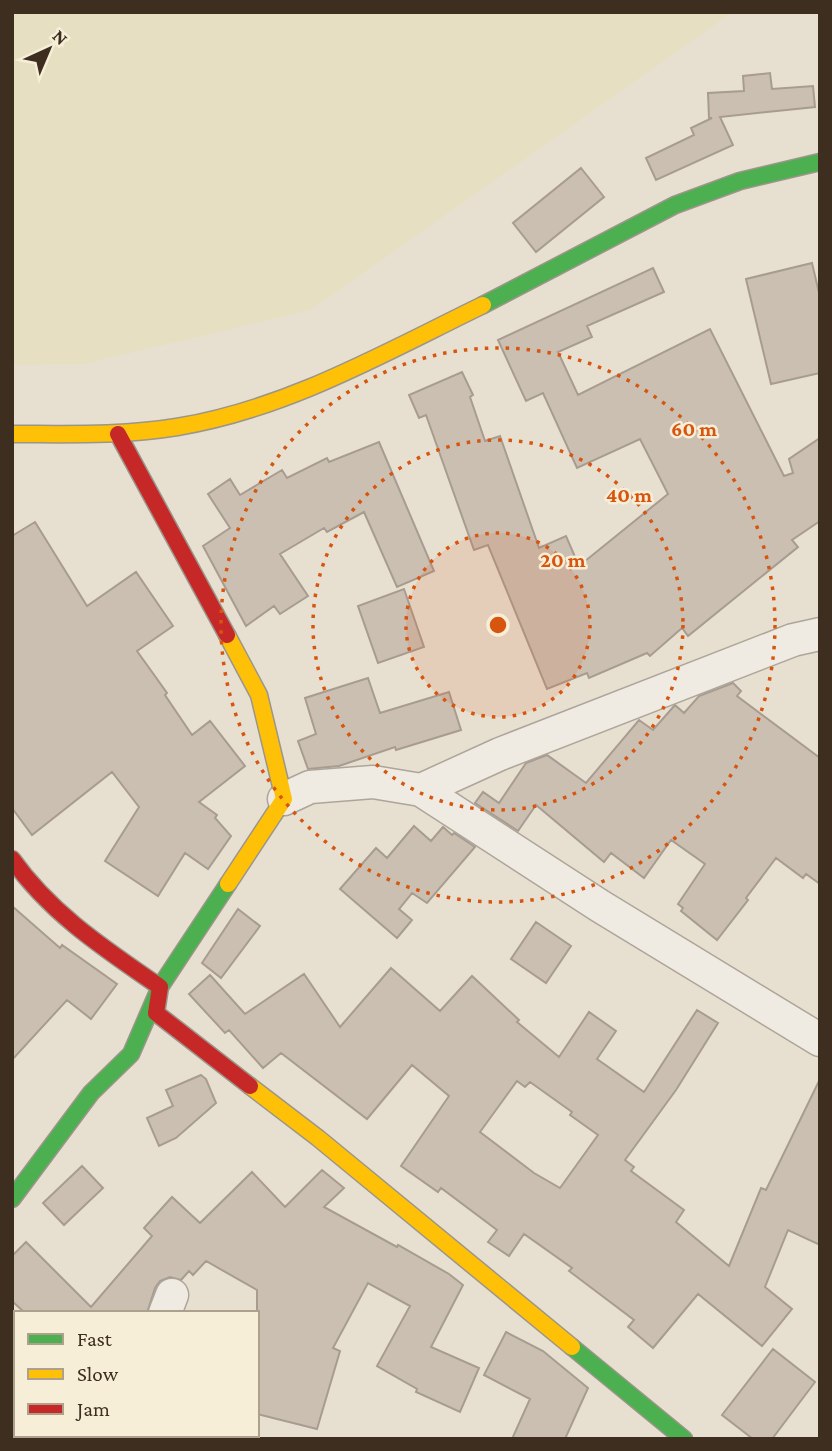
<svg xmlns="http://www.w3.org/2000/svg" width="832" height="1451" viewBox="0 0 832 1451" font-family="'Crimson Pro',serif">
	<rect width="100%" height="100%" fill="#e7e0d1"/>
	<!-- farmland -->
	<path fill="#e6dfc2" d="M12 12H733L311 310 84 364 12 365Z"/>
	<!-- building -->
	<path fill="#cbbfb2" stroke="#a89c90" stroke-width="2" fill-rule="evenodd" d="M770 73 772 89 813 86 815 107 720 117 733 145 656 180 646 158 694 135 691 128 712 118H709L708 93 744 91 743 76Z
		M581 168 604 197 536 252 513 223Z
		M812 263 820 297V373L771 384 746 279Z
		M653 268 664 292 587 326 592 337 558 352 578 395 710 329 784 476 793 473 789 459 820 438V521L792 540 798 547 688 636 682 628 650 656 647 653 589 678 587 673 547 689 488 545 474 550 426 415 419 418 409 395 462 372 473 395 470 397 485 441 500 436 539 548 566 536 579 566 668 494 640 439 577 468 543 393 526 401 498 340Z
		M379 442 434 571 397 587 364 512 327 532 324 528 280 554 308 596 280 614 274 606 246 626 203 546 230 528 208 494 230 479 240 495 282 470 287 478 327 458 329 462Z
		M35 522 87 606 136 572 173 626 137 651 167 693 165 695 192 735 210 721 245 766 199 802 217 815 215 818 231 836 208 869 185 853 158 896 105 861 139 807 112 772 32 835 12 808V536Z
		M404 589 424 647 378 663 358 606Z
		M368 678 380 713 449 692 461 730 396 750 395 747 339 766 308 769 298 741 316 734 305 698Z
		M733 683 741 691 737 696 820 758V884L806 874 803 878 776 858 746 898 748 900 717 940 681 911 683 908 678 904 705 864 671 840 644 878 611 853 604 862 536 805 518 831 475 803 483 792 499 803 526 763 547 755 586 783 639 720 653 730 675 705 684 713 699 696Z
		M414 826 431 841 443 827 452 835 454 833 475 847 427 903 412 893 399 909 412 920 397 938 340 889 376 848 387 858Z
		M12 906 60 948 62 945 117 984 91 1019 67 1000 12 1060Z
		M238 909 260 926 221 978 202 963Z
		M536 922 571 946 546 983 511 959Z
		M391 968 440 1011 472 976 519 1020 517 1022 559 1057 589 1012 616 1031 597 1059 644 1092 697 1010 718 1023 676 1090 625 1160 634 1167 631 1171 684 1210 676 1222 729 1266 761 1188 766 1190 820 1079V1245L788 1230 765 1287 792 1309 762 1346 698 1294 653 1348 628 1327 634 1320 569 1271 572 1268 524 1234 509 1256 488 1242 497 1230 441 1188 438 1192 401 1166 449 1096 412 1065 367 1119 281 1053 263 1068 229 1030 225 1033 189 994 210 975 245 1014 304 974 340 1027ZM517 1081 525 1087 530 1082 572 1112 570 1115 598 1135 560 1188 534 1173 480 1132Z
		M201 1075 206 1079 216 1103 176 1138 159 1146 147 1118 173 1106 166 1090Z
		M82 1166 103 1188 64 1225 43 1203Z
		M322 1170 344 1188 324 1207 397 1247 398 1245 449 1274 463 1285 431 1347 479 1368 460 1412 416 1392 417 1389 377 1366 410 1306 368 1283 333 1348 340 1351 317 1429 257 1414V1290L206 1261 193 1275 189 1271 181 1280 170 1277 160 1281 155 1288 147 1313H25L12 1301V1256L26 1242 91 1307 152 1236 144 1228 172 1197 200 1223 252 1172 285 1207Z
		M506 1332 543 1351 588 1388 565 1439H512L530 1399 484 1375Z
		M773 1349 815 1382 772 1439H753L722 1415Z"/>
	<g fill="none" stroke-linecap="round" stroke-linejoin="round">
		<!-- street casing -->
		<g stroke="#ada599" stroke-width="35">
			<path id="street" d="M421 790 600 906 820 1040
				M284 799 310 787 373 782 421 790 500 754 793 640 820 634
				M165 1313 172 1295
				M139 1439 140 1435"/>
		</g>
		<!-- fast casing -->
		<g stroke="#9c958a" stroke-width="19">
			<path id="fast" d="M483 305 675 205 740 181 820 162
				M12 1199 91 1093 131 1054 160 987 228 884
				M572 1347 684 1439"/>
		</g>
		<!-- slow casing -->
		<g stroke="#9c958a" stroke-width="19">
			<path id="slow" d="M12 434C67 434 122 436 177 427 287 409 384 353 483 305
				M227 635 259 695 284 799 228 884
				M250 1086 318 1138 572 1347"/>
		</g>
		<!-- jam casing -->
		<g stroke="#9c958a" stroke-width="19">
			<path id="jam" d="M118 434 227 635
				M12 859C51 914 105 949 160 987L156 1013 250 1086"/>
		</g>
		<!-- street -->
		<use href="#street" stroke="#efebe3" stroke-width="32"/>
		<!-- fast -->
		<use href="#fast" stroke="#4caf50" stroke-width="16"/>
		<!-- slow -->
		<use href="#slow" stroke="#ffc107" stroke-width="16"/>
		<!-- jam -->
		<use href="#jam" stroke="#c62828" stroke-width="16"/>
	</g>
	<!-- distance rings -->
	<circle cx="498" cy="625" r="92" fill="#d7550e" fill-opacity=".12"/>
	<g fill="none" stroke="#d7550e" stroke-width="3.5" stroke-dasharray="3.5 7">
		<circle cx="498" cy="625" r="92"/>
		<circle cx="498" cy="625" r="185"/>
		<circle cx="498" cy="625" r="277"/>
	</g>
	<circle cx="498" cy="625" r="10" fill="#d7550e" stroke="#f7eed8" stroke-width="3.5"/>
	<g font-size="21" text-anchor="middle" font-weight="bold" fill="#d7550e" stroke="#f7eed8" stroke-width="5" stroke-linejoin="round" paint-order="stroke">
		<text x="694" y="436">60 m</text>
		<text x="629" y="502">40 m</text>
		<text x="563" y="567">20 m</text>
	</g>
	<!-- border -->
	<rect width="832" height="1451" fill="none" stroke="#3d2e20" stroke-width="28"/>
	<!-- legend -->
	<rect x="14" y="1311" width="245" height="126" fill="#f7eed8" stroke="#ada18e" stroke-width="2"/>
	<rect x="28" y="1334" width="35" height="10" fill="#4caf50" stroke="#ada18e" stroke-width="2"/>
	<text x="77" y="1346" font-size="21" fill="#3d2e20">Fast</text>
	<rect x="28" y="1369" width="35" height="10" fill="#ffc107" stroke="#ada18e" stroke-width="2"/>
	<text x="77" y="1381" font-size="21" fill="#3d2e20">Slow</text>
	<rect x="28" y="1404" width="35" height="10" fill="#c62828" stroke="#ada18e" stroke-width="2"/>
	<text x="77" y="1416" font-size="21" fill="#3d2e20">Jam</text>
	<!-- north arrow -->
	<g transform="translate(49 49) rotate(44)" stroke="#f7eed8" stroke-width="5" paint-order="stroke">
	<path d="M0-5L12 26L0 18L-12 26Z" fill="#3d2e20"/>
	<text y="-10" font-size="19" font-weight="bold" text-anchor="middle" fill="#3d2e20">N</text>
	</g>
</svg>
